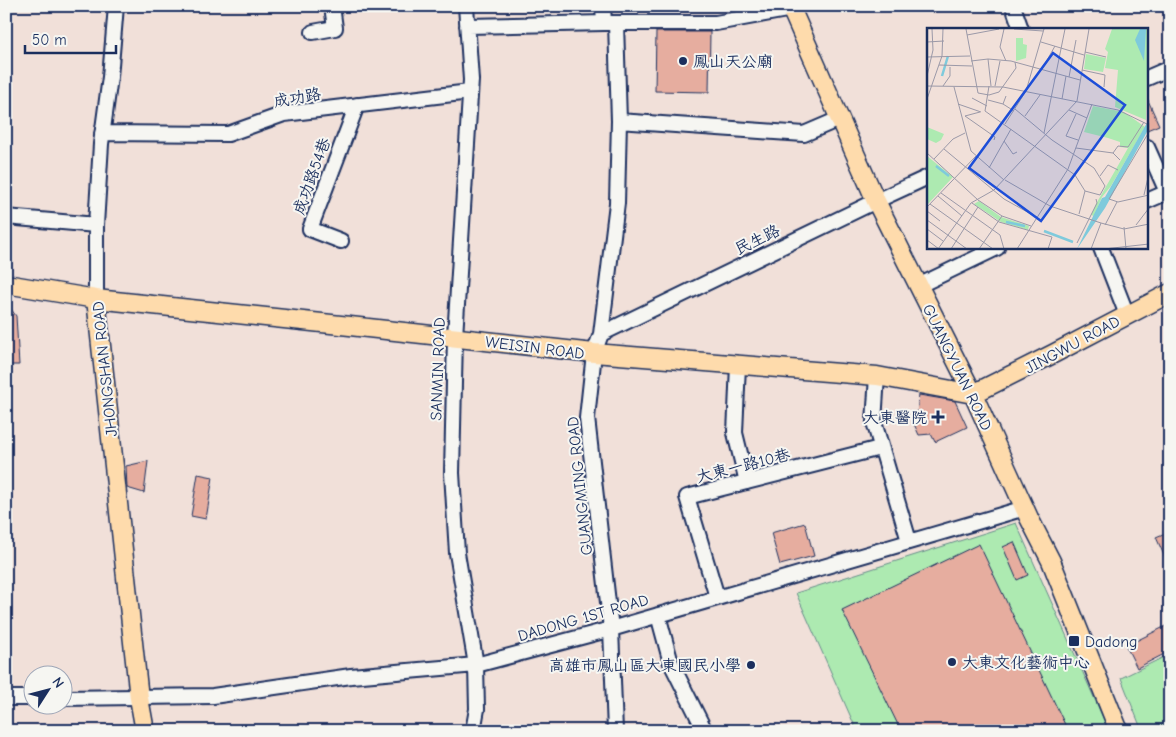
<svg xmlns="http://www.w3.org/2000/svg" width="1176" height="737" viewBox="0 0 1176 737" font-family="'Comic Neue','LXGW WenKai TC',sans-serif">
	<rect width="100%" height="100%" fill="#f1e0d9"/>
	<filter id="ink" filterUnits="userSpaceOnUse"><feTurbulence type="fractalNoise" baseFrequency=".02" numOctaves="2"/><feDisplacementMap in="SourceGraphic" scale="10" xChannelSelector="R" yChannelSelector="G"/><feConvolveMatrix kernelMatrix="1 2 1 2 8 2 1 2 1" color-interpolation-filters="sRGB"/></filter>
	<g filter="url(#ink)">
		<!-- green -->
		<path fill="#adeab1" stroke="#648c88" d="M1016 523 1109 731H857L796 593Z
			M1170 654V731H1142L1121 678Z"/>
		<!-- building -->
		<path fill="#e6ad9f" stroke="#1b2f5e" d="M656 32H710L709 92 655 91Z
			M1147 98 1159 125 1147 130Z
			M6 302 16 316 19 365H6Z
			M919 395 955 401 967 427 935 442 931 434 919 435 914 424V414L917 413Z
			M148 461 144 493 127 488 126 466Z
			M198 474 213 477 206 519 191 516Z
			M805 523 814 556 780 565 771 533Z
			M1170 531V569L1156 537Z
			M1014 542 1028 575 1017 580 1003 547Z
			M979 544 1068 731H901L842 610Z
			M1170 624V651L1137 668 1126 646Z"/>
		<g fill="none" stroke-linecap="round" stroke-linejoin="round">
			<!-- minor casing -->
			<g stroke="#1b2f5e" stroke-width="18">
				<path id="minor" d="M466 6 471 80 455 337 452 473 457 553 476 665 477 709 473 731
					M603 6 604 23
					M1013 6 1021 29
					M467 26 604 23H716L792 9 799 6
					M313 32 335 28 332 6
					M1147 78 1170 68
					M619 121 804 134 839 119
					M102 133 228 134 284 114 470 92
					M1147 147 1167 192
					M1147 201 1170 191
					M6 217 96 225
					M341 241 310 229 357 105
					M1101 248 1127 315
					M918 286 997 248
					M96 299V225L101 144 110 77 116 6
					M601 334 876 201 928 177
					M738 365 735 433 747 482
					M877 376 874 422 909 541
					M717 597 687 497 880 448
					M658 615 671 663 705 731
					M6 698H32
					M62 698 213 696 351 676 476 665 611 629 1025 508
					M615 731 611 629 587 418 594 353 601 334 617 203 619 121 616 23"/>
			</g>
			<!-- major casing -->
			<g stroke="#1b2f5e" stroke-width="21">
				<path id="major" d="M790 6 876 201 973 394 1029 518 1051 561 1119 731
					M6 284 96 299 350 326 594 353 877 376 973 394
					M96 299 139 698 145 731
					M973 394 1053 354 1170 293"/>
			</g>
			<!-- minor -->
			<use href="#minor" stroke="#f6f6f2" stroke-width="14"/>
			<!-- major -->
			<use href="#major" stroke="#fedbac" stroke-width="18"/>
		</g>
	</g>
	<!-- markers -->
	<g fill="#1b2f5e" stroke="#f6f6f2" stroke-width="2">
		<circle cx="683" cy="61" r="5"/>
		<path d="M935.5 409.5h5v5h5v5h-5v5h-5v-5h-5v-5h5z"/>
		<rect x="1068" y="635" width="12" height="12" rx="2.5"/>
		<circle cx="952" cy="662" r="5"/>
		<circle cx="751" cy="665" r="5"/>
	</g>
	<g text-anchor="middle" stroke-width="4" stroke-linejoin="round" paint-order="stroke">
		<!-- poi labels -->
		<g font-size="16" fill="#1b2f5e" stroke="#f6f6f2" text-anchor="start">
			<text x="693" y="67">鳳山天公廟</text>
			<text x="927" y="423" text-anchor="end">大東醫院</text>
			<text x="1085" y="647">Dadong</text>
			<text x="962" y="668">大東文化藝術中心</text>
			<text x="741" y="671" text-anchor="end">高雄市鳳山區大東國民小學</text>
		</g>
		<!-- street labels -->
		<g font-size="16" fill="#1b2f5e" stroke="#f6f6f2">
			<text transform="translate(297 97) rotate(-10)" y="6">成功路</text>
			<text transform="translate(311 176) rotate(-70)" y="6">成功路54巷</text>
			<text transform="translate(757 239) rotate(-26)" y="6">民生路</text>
			<text transform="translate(1072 344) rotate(-28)" y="6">JINGWU ROAD</text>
			<text transform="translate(535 347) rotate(7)" y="6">WEISIN ROAD</text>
			<text transform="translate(958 367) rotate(64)" y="6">GUANGYUAN ROAD</text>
			<text transform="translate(104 369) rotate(-96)" y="6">JHONGSHAN ROAD</text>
			<text transform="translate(437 369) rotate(-88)" y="6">SANMIN ROAD</text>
			<text transform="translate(743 465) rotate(-14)" y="6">大東一路10巷</text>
			<text transform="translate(579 486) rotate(-96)" y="6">GUANGMING ROAD</text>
			<text transform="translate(583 617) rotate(-16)" y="6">DADONG 1ST ROAD</text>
		</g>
	</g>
	<!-- overview -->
	<g transform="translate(927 28)">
		<rect width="221" height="221" fill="#f1e0d9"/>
		<path d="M185 1H221L219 92 188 79 191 42 178 40 181 24 178 21ZM89 10H96V16L100 17 99 30 89 33ZM159 26 179 30 176 44 157 41ZM166 78 197 84 218 99 184 158 175 169 167 188 164 187 169 176 201 120 193 119V114L181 110 157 104ZM0 99 17 106 14 112 9 115 0 111ZM0 128 26 149 0 177ZM52 173 74 189 102 198 101 202 74 194 47 176Z" fill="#adeab1"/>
		<path d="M213 1H219L217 33 208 12ZM221 93V102L178 180 150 221 175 170 178 169Z" fill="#7ecadc"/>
		<path fill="none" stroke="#7ecadc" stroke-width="2.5" d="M15 48 21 28M9 138 22 148M79 194 98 198M117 203 146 214"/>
		<path fill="none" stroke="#9b99a8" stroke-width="1" d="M39 1 51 65 62 67 72 64 89 40 88 34M77 1 73 19 79 33M87 1 116 3M40 7 72 1M0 14 17 13M114 14 157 27M158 24 179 29M0 29 43 28M61 31 64 58M44 33 61 31 84 33 153 52M12 37 45 38M115 41 128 18M155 42 178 47 177 59M0 48 6 22 5 1M142 49 149 12M0 58 76 59 191 82 222 97M16 58 23 48V39M68 58 73 33M27 59 44 123 77 152M79 68 76 76 87 83M45 70 60 78M0 71 15 28 16 1M135 71 139 48M61 72 76 76M150 73 162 1M31 76 54 84M88 81 125 112 167 140 178 158 173 167 158 163M142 82 160 90M58 83 148 147 158 163 152 186M58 83 62 58M149 86 139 108 151 112M38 88 68 109 67 112M38 88 53 84M98 88 113 67M78 96 99 63 117 1M117 105 138 1M77 113 86 126 90 124M149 120 186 125 193 132M17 121 77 171 111 190M0 125 51 172 75 188 104 198M186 125 191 118 201 119 217 94M7 131 26 111 38 105M62 140 84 101M173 148 181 137 191 142M78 152 123 178 174 195 164 221M14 165 73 207 77 221M217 167 222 145M11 168 35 188M191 174 182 171 222 104M191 174 222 167M45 175 72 194 125 209 121 221M3 176 66 221M0 179 49 128M0 183 13 193M0 192 40 221M174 195 197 201 222 196M178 197 190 174M209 197 222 180M197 199 199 221M0 201 16 213M0 212 12 221M150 215 170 175 169 171M11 221 44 175 67 162 150 73M24 221 51 179M52 221 75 188M90 221 141 141 165 76M177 221 222 216"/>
		<path fill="#1d4ed8" fill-opacity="0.15" stroke="#1d4ed8" stroke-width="2.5" d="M126 25 198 77 114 193 42 140Z"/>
		<rect width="221" height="221" fill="none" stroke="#1b2f5e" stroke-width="2.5"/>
	</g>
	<!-- margin -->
	<rect width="1176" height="737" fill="none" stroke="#f6f6f2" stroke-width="25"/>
	<rect x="12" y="12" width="1151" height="712" fill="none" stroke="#1b2f5e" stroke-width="2" filter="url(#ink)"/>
	<!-- north arrow -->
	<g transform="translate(48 690) rotate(54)"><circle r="24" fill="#f6f6f2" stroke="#9ea6b7"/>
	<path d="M0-4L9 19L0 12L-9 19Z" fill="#1b2f5e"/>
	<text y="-8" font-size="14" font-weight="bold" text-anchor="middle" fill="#1b2f5e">N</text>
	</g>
	<!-- scale -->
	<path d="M25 45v8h91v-8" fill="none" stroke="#1b2f5e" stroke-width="2.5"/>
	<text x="32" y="45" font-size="15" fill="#1b2f5e" stroke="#f6f6f2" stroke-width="4" paint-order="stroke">50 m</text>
</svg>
